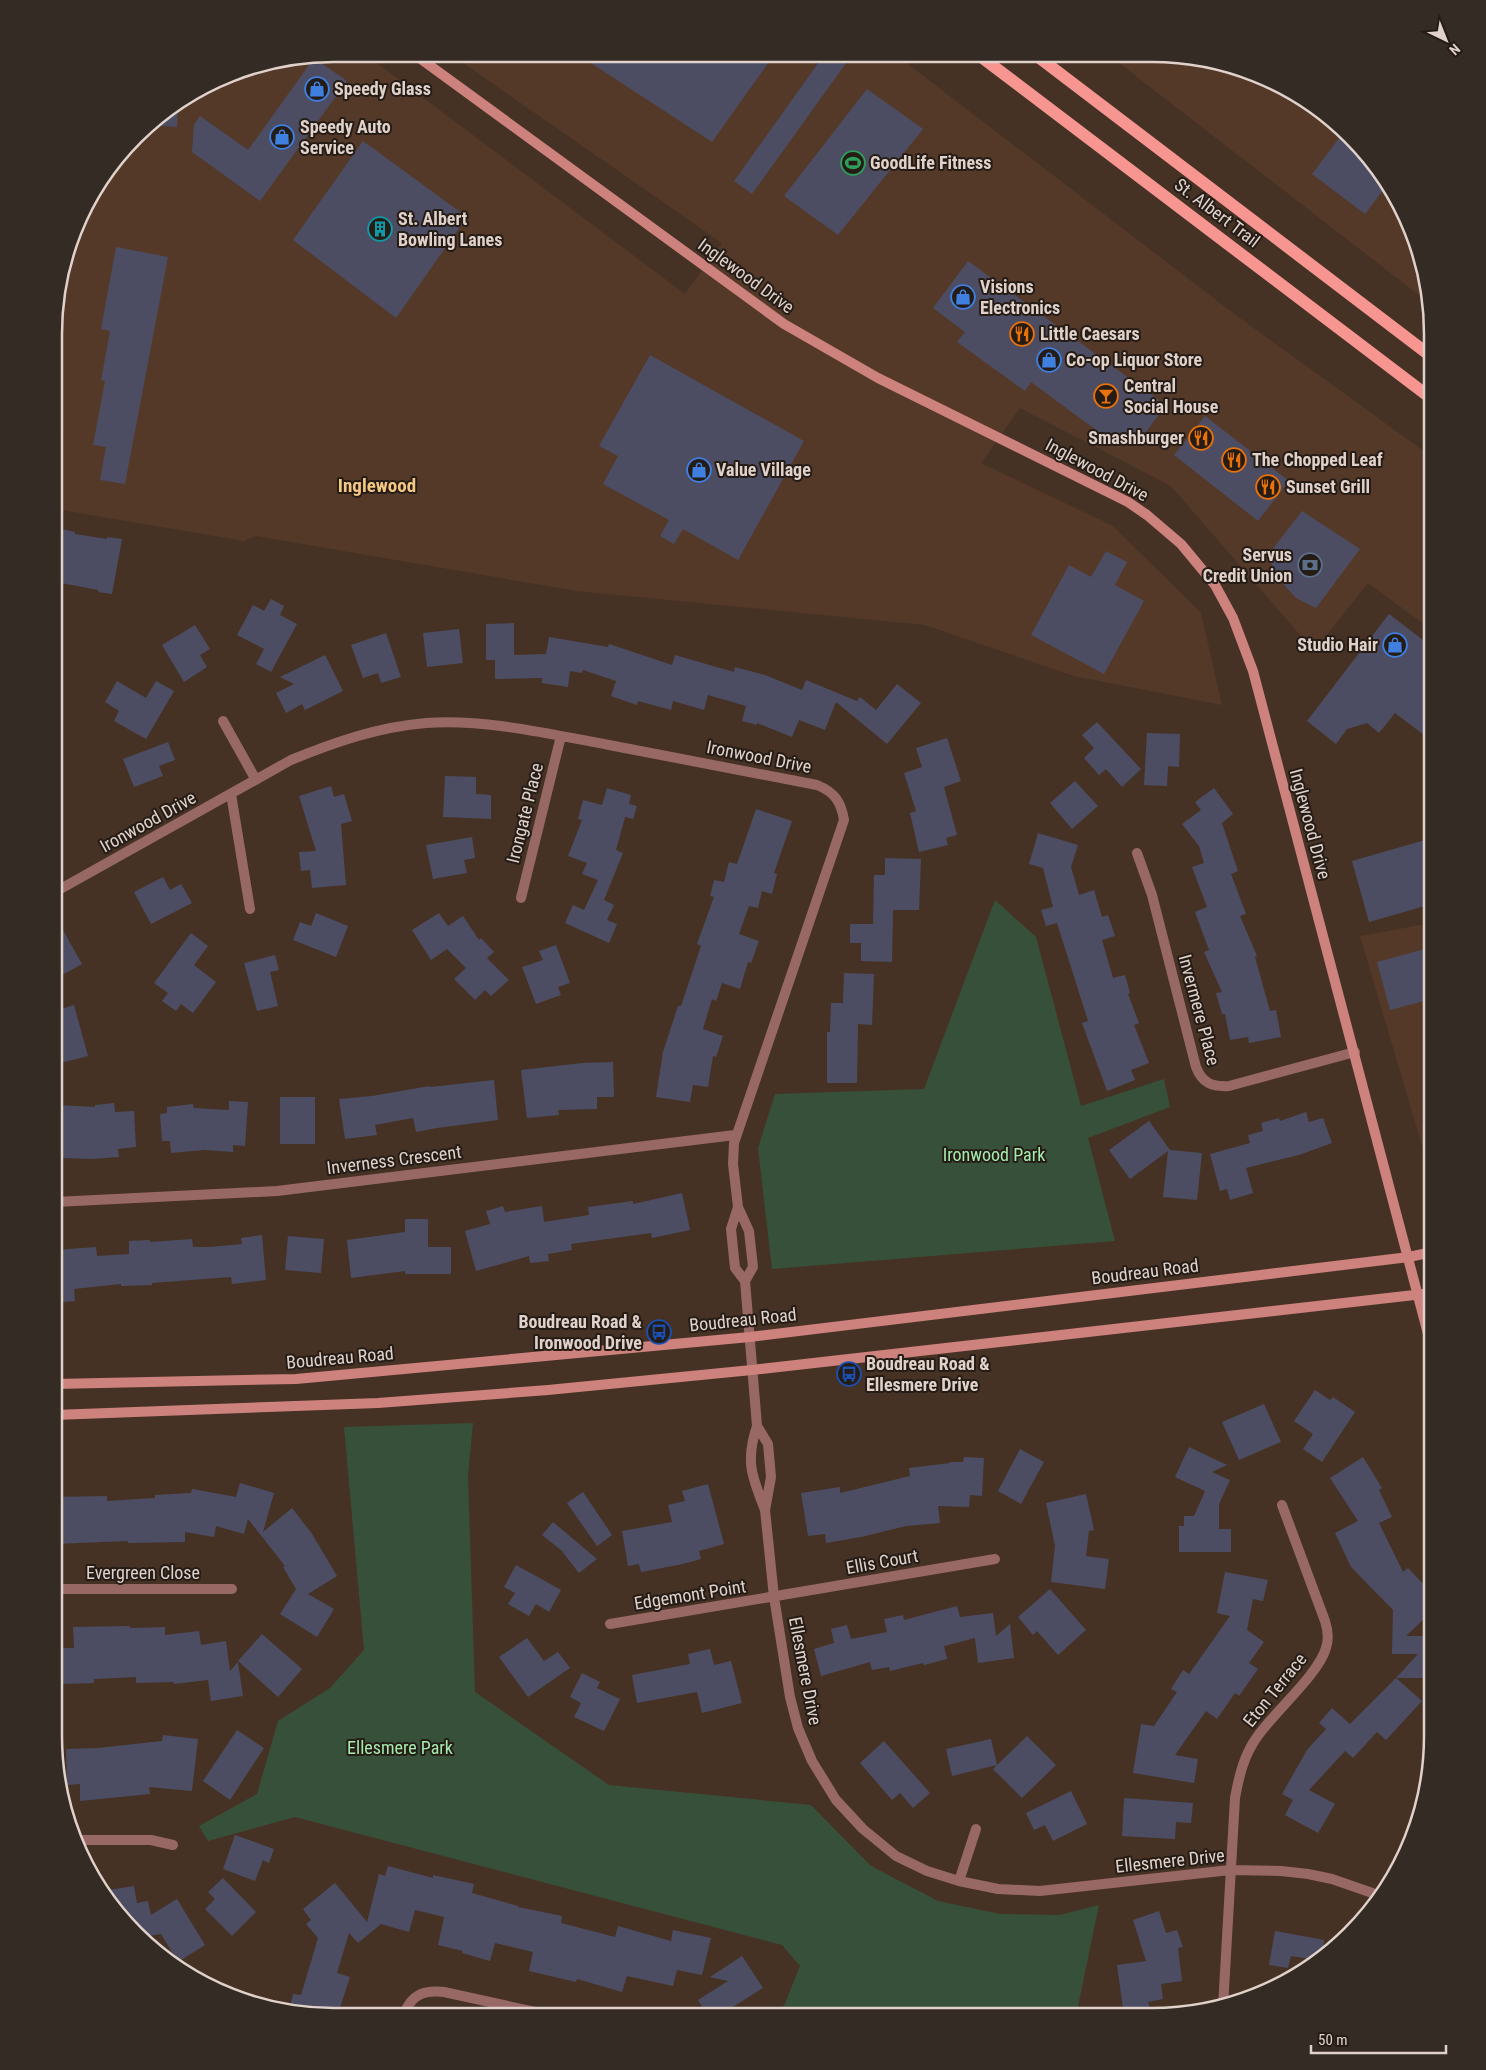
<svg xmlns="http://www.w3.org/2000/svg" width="1486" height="2070" viewBox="0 0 1486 2070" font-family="'Roboto Condensed',sans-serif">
	<rect width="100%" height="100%" fill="#463225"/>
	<!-- built -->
	<path fill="#543929" d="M335 54H365L685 294 722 243 466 65 462 54 896 55 1237 316 1432 457V630L1368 583 1314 651 1171 486 1020 408 981 463 1113 526 1201 613 1222 705 1074 676 925 625 577 591 256 536 244 541 56 509V298L91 194 150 123 244 69Z
		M1110 56H1188L1259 75 1322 112 1374 163 1403 211 1423 262 1428 302Z
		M1432 923V1179L1360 936Z"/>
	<!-- green -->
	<path fill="#37503a" d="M995 900 1036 937 1081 1106 1164 1079 1170 1107 1088 1138 1115 1241 772 1269 758 1148 775 1094 924 1089Z
		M473 1423 468 1476 475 1692 609 1785 811 1805 871 1866 938 1901 1000 1914 1060 1915 1099 1905 1076 2016 749 2015 784 2006 800 1966 782 1945 295 1817 208 1841 199 1826 257 1794 278 1721 330 1688 364 1650 344 1427Z"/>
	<!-- building -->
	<path fill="#4c4d63" d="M577 54 774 55 712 142Z
		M824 55H852L752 194 734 181Z
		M314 58 347 81 260 201 192 152 194 125 200 116 248 150Z
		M867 89 923 129 838 235 784 196Z
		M178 107 177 127 148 125 150 123Z
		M1343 133 1374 163 1387 185 1365 214 1312 174Z
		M363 141 467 217 396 318 293 240Z
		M116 247 168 257 125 484 100 480 106 447 93 445 105 381 101 380 110 331 101 329Z
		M968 261 1166 405 1137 444 1127 436 1119 447 1031 382 1025 391 957 342 965 332 933 308Z
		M650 355 804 441 738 560 683 529 674 544 660 536 669 520 603 484 618 456 599 446Z
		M1205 416 1289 481 1258 521 1174 455Z
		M1302 511 1360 549 1316 608 1296 598 1276 576 1268 555Z
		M62 529 75 532V534L107 539V537L122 539 112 594 98 592V590L56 582V563Z
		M1106 551 1127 562 1115 585 1144 601 1104 674 1031 635 1069 565 1091 577Z
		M271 599 284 606 280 615 297 624 271 672 256 664 264 649 237 635 253 605 264 611Z
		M1389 614 1432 647V741L1395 713 1379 733 1367 723 1347 729 1336 744 1307 721Z
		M514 623V655L546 654 549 637 608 647 609 644 672 665 675 655 734 672 735 667 765 675 802 690 806 680 857 701 860 697 876 710 897 684 921 703 887 744 836 702 825 730 799 720 792 737 757 723V725L742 721 746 706 708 695 704 710 673 701 671 710 638 701 637 705 611 696 616 681 583 670 582 673 570 671 568 687 542 683V678L495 679V660H486V624Z
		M195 625 210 649 200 655 207 667 184 682 162 645Z
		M459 629 463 663 427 667 423 633Z
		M386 633 401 677 381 683 378 673 363 678 351 645Z
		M325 655 343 691 305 710 302 704 286 713 276 693 294 684 280 677Z
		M117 681 146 698 156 681 174 691 146 739 114 721 119 711 105 702Z
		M1097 722 1141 769 1122 787 1106 769 1099 775 1084 758 1094 748 1082 735Z
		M1147 733 1180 734 1179 767 1168 766 1167 786 1144 785Z
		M947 738 961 781 944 787 957 835 946 838 948 845 919 852 910 813 916 811 904 773 922 767 916 748Z
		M168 742 175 760 159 766 163 776 134 787 123 759Z
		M445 776 476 777V794L491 795V819L443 817Z
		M1075 781 1098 806 1072 829 1050 803Z
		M331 786 334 797 344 794 352 821 341 824 346 885 312 888 310 870 301 871 299 852 316 851 299 796Z
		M607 788 631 795 629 804 637 806 633 819 625 817 616 850 623 853 604 900 614 905 607 920 617 924 609 943 565 923 573 905 584 910 598 880 582 874 587 863 568 856 582 820 578 819 583 800 602 805Z
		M1214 788 1233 814 1222 823 1238 871 1231 874 1246 914 1240 916 1257 956 1255 957 1270 1011 1276 1010 1281 1037 1249 1043 1248 1037 1230 1040 1225 1014H1222L1216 993 1222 992 1204 952 1209 950 1195 912 1207 907 1192 867 1204 863 1199 846 1182 824 1201 810 1195 802Z
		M756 809 792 821 774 873 777 874 772 894 762 891 758 908 749 906 739 934 759 941 751 963 748 962 740 989 722 983 716 1001 712 999 703 1029 723 1036 716 1057 713 1056 708 1087 693 1085 690 1102 656 1097 663 1052 678 1006H681L701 946 697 944 714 897 710 896 714 880 724 882 729 862 737 864Z
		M1038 833 1078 845 1071 867 1079 895 1094 890 1102 917 1108 915 1115 936 1102 940 1113 978 1125 975 1130 993 1128 994 1139 1023 1134 1025 1149 1063 1131 1070 1135 1080 1107 1091 1082 1023 1088 1021 1057 923 1046 926 1041 910 1053 907 1043 868 1029 864Z
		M472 837 475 858 464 860 467 873 433 879 426 845Z
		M1432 838V904L1369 922 1352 861Z
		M885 858 921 859 919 910H893L892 962 861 961V943H850V924H873L874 875H885Z
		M163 877 170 890 181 884 192 903 151 924 134 892Z
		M316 913 348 926 336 957 293 940 300 922 311 926Z
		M439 913 448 926 463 916 479 940 481 938 494 952 487 958 509 980 491 996 485 990 475 1000 454 979 466 968 447 949 431 960 412 930Z
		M55 916 82 964 55 979Z
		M191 933 208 946 194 965 216 982 193 1013 181 1004 176 1011 162 1001 168 993 154 983Z
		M556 945 570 983 558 987 561 995 536 1004 522 967 543 960 539 951Z
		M1432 947V999L1390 1010 1377 962Z
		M275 955 279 970 270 972 278 1006 257 1011 244 963Z
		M844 973 874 974 872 1025 858 1024 857 1083H827V1032H830L831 1003H843Z
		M74 1005 88 1056 61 1063 55 1039V1011Z
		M613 1062 614 1097H597V1109L558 1110 559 1115 527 1118 521 1070 582 1063Z
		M494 1080 498 1120 437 1128 416 1132 413 1118 375 1125 377 1135 345 1139 339 1099 372 1096 430 1086V1087Z
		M280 1097H315V1144H280Z
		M229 1101 248 1102 245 1146 233 1145V1152L204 1150 171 1153 170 1141H162L160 1114 167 1113V1107L193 1104 194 1108 229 1110Z
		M114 1103 115 1112 134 1111 136 1147 118 1149 119 1157 92 1159 62 1158 63 1142H55V1105L95 1107V1105Z
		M1306 1112 1309 1122 1323 1118 1332 1143 1299 1155 1246 1168 1253 1193 1230 1200 1227 1189 1220 1191 1210 1154 1250 1143 1248 1135 1263 1131 1261 1123 1279 1118 1280 1121Z
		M1149 1121 1170 1150 1202 1153 1197 1200 1163 1197 1168 1151 1130 1179 1109 1150Z
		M682 1193 690 1230 652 1238 651 1233 571 1244 572 1250 548 1254 549 1261 530 1263 529 1256 476 1271 465 1231 490 1224 486 1211 503 1206 505 1212 542 1206 544 1222 589 1215 588 1207 633 1201V1204Z
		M405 1219H428V1247H451V1274H405V1271L351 1278 347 1240 405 1232Z
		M262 1235 266 1280 232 1284 231 1277 152 1283V1285L121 1286V1284L74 1289 75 1301 54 1303 55 1250 96 1247 97 1256 129 1254V1241L150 1240V1242L192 1239 193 1247H209L242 1244 241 1238Z
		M288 1236 324 1239 321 1273 285 1270Z
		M1315 1390 1330 1400 1333 1397 1355 1412 1322 1462 1303 1449 1313 1434 1294 1421Z
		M1264 1404 1281 1442 1239 1460 1222 1422Z
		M1189 1447 1227 1465 1212 1472 1230 1480 1219 1504V1529H1231V1552H1179V1526H1184V1516H1194L1205 1491 1175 1477Z
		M1020 1449 1044 1462 1021 1504 998 1491Z
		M964 1457 984 1458 982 1496 970 1495 969 1507 938 1506 940 1523 906 1526 861 1537 826 1543 825 1534 808 1536 801 1493 840 1487V1493L910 1476 909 1468 950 1463V1462H963Z
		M1363 1457 1382 1488 1379 1490 1392 1517 1379 1523 1403 1572 1408 1568 1428 1589 1424 1593 1432 1600V1611L1406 1636H1432V1678H1396L1418 1654H1392L1393 1610 1351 1567 1335 1533 1358 1521 1330 1478Z
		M240 1483 274 1493 263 1532 292 1508 312 1534 337 1576 308 1594 334 1609 317 1637 280 1614 296 1589 283 1567 285 1566 248 1519 244 1534 216 1526 214 1537 185 1532V1542L128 1543V1541L54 1544V1497L107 1496V1501L155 1498V1495L191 1493 192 1489 236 1497Z
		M708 1484 724 1544 699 1551 701 1559 683 1564 641 1572 639 1564 628 1566 622 1531 672 1522 668 1505 685 1501 682 1491Z
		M583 1492 612 1535 597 1546 567 1503Z
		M1086 1494 1094 1530 1089 1531 1086 1556 1109 1559 1105 1589 1051 1582 1055 1546 1046 1503Z
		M553 1522 597 1559 579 1573 561 1550 542 1535Z
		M516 1565 561 1590 549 1612 536 1604 529 1616 508 1604 515 1593 504 1587Z
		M1225 1572 1268 1580 1263 1601 1253 1599 1247 1630 1264 1642 1249 1663 1258 1669 1239 1696 1235 1693 1217 1719 1206 1711 1175 1755 1198 1759 1194 1783 1133 1773 1141 1724 1154 1726 1177 1692 1171 1689 1183 1670 1189 1674 1230 1616 1217 1613Z
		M1050 1589 1086 1630 1058 1655 1037 1631 1033 1635 1018 1617Z
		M957 1606 960 1617 993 1613 996 1636 1010 1624 1014 1658 978 1663 975 1638 944 1646 947 1659 924 1665 923 1663 890 1671 889 1667 872 1670 870 1662 821 1676 814 1649 834 1643 831 1629 847 1625 851 1639 887 1632 884 1619 903 1615 904 1620Z
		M130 1626V1628L165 1627V1635L199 1631 201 1645 226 1641 230 1671 238 1662 243 1696 211 1701 208 1680 174 1684 173 1682 136 1683V1677L94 1679V1683L63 1684 61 1648H74L73 1627Z
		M262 1634 302 1669 278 1697 238 1661Z
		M527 1638 544 1661 558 1652 570 1668 528 1697 499 1657Z
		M710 1649 714 1665 731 1661 742 1703 702 1713 697 1692 637 1703 632 1675 690 1664 688 1654Z
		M582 1673 600 1682 597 1688 620 1699 604 1731 574 1717 581 1703 570 1697Z
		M1396 1678 1422 1701 1386 1740 1377 1732 1353 1758 1345 1751 1309 1790 1335 1804 1318 1833 1285 1815 1293 1800 1282 1794 1307 1750 1326 1729 1319 1723 1332 1708 1350 1724Z
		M237 1730 264 1748 230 1800 203 1781Z
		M163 1735 198 1739 192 1791 149 1787 150 1794 80 1801V1784L67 1785 66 1749 98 1748 162 1741Z
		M1027 1736 1056 1765 1022 1798 993 1769 997 1765 952 1776 946 1749 991 1739 997 1765Z
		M884 1741 930 1793 913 1808 900 1793 892 1800 860 1763Z
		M1071 1791 1087 1824 1053 1841 1045 1825 1034 1830 1026 1813Z
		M1124 1798 1193 1803 1191 1823 1176 1822 1175 1839 1122 1836Z
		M235 1835 274 1849 269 1863 263 1860 255 1881 223 1869Z
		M388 1866 433 1878V1875L474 1884 472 1893 518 1906V1907L562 1916 561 1923 615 1937 618 1926 671 1941 673 1930 711 1938 702 1975 677 1970 673 1986 627 1976 622 1992 577 1979 576 1982 529 1971 533 1952 495 1943 490 1961 462 1953 463 1951 438 1945 444 1917 415 1910 409 1932 381 1924 358 1943 349 1933 337 1973 350 1977 338 2014H298L289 2011 293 1994 301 1995 318 1938 306 1924 311 1920 303 1909 335 1883 367 1922 379 1874 385 1876Z
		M223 1878 256 1912 232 1936 205 1909 215 1899 208 1892Z
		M134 1886 137 1903 148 1901 151 1915 177 1899 205 1945 178 1962 161 1934 142 1937 112 1907 103 1891Z
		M1159 1911 1166 1933 1177 1930 1183 1947 1178 1948 1182 1981 1161 1984 1163 1999 1148 2002 1152 2016H1124L1117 1965 1146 1961 1133 1920Z
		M1275 1931 1324 1940 1322 1957 1316 1960 1291 1956 1288 1968 1269 1965Z
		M742 1956 763 1988 720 2015H707L698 2000 728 1981 710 1977Z"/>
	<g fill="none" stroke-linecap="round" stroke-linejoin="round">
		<!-- street -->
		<path stroke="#986864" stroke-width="10" d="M223 721 256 780
			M231 794 250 909
			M1137 853 1152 895 1196 1067C1202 1083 1212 1087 1229 1086L1355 1052
			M55 892 291 760C335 742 378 727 426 723 487 719 549 734 609 745 679 758 748 772 817 785 834 792 841 801 844 820L734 1143 733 1164 738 1207 749 1231 753 1267 745 1281
			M521 898 561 736
			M55 1202 277 1191 735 1135
			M738 1207 731 1229 735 1268 745 1281 757 1426C745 1461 752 1477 765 1510
			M757 1426 768 1444 771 1477 765 1510 774 1597 790 1697 798 1728 812 1761 836 1800 863 1829 896 1856 927 1871 959 1881 998 1889 1040 1891 1230 1870 1281 1871 1308 1874 1332 1879 1381 1896
			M54 1589H232
			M610 1624 995 1559
			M75 1840H151L173 1845
			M959 1881 976 1829
			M1223 2007 1235 1798C1239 1776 1244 1755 1257 1737 1275 1711 1318 1675 1326 1648 1329 1639 1328 1630 1325 1621L1282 1505
			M404 2014C412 1994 424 1990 444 1992L549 2015"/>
		<!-- secondary -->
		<path stroke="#ce827d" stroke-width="10" d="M414 54 784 324 878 378 1128 502 1147 515 1181 544 1215 585 1233 618 1253 671 1432 1349
			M54 1384 296 1379 750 1337 1409 1257 1432 1252
			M54 1415 378 1403 548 1390 752 1370 1432 1293"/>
		<!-- primary -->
		<path stroke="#f79690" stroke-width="12" d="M980 56 1432 399
			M1037 56 1432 357"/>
	</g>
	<!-- icons -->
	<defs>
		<g id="shop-ring" transform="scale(1.25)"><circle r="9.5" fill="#251c16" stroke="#3f7fe0" stroke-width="1.5"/><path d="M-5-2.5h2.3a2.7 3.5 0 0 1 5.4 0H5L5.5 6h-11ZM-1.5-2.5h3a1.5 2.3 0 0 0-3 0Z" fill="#3f7fe0"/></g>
		<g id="stadium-ring" transform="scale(1.25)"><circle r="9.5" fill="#251c16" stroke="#2e9e5b" stroke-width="1.5"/><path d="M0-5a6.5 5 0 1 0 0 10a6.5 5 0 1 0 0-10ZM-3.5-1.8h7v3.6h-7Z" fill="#2e9e5b"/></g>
		<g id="building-ring" transform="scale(1.25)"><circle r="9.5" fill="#251c16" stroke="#0f9aa8" stroke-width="1.5"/><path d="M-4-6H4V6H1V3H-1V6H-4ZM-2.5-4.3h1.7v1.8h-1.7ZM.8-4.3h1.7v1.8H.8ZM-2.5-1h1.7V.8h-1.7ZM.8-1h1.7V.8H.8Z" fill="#0f9aa8"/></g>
		<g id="restaurant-ring" transform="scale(1.25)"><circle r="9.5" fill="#251c16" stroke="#e8710a" stroke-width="1.5"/><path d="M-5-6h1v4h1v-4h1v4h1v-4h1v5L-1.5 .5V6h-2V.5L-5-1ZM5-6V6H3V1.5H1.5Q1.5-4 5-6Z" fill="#e8710a"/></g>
		<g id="bar-ring" transform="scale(1.25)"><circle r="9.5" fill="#251c16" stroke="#e8710a" stroke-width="1.5"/><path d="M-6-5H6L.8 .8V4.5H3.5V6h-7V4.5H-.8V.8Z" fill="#e8710a"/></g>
		<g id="bank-ring" transform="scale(1.25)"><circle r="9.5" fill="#251c16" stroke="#5c6f8a" stroke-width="1.5"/><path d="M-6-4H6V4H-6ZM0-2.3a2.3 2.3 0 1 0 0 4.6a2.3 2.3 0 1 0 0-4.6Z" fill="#5c6f8a"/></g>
		<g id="bus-ring" transform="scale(1.25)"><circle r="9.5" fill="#251c16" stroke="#1a4fb4" stroke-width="1.5"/><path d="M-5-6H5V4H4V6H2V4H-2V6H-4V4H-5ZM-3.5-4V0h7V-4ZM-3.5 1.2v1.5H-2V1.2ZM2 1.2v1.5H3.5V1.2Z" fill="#1a4fb4"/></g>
	</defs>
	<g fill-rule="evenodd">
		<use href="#shop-ring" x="317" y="89"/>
		<use href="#shop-ring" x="282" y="137"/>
		<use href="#stadium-ring" x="853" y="163"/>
		<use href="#building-ring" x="380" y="229"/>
		<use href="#shop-ring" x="963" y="297"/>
		<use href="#restaurant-ring" x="1022" y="334"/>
		<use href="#shop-ring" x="1049" y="360"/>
		<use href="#bar-ring" x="1106" y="396"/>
		<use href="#restaurant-ring" x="1201" y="438"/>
		<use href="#restaurant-ring" x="1234" y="460"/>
		<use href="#shop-ring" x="699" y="470"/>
		<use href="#restaurant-ring" x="1268" y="487"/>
		<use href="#bank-ring" x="1310" y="565"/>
		<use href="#shop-ring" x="1395" y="645"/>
		<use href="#bus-ring" x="659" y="1332"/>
		<use href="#bus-ring" x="849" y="1374"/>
	</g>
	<g text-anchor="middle" stroke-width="4" stroke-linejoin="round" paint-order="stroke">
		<!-- poi labels -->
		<g font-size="18" font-weight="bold" fill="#e0d2cb" stroke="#251c16" text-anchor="start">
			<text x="334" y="95">Speedy Glass</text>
			<text x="300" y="133">Speedy Auto<tspan x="300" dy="21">Service</tspan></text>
			<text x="870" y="169">GoodLife Fitness</text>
			<text x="398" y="225">St. Albert<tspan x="398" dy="21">Bowling Lanes</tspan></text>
			<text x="980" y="293">Visions<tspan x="980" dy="21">Electronics</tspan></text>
			<text x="1040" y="340">Little Caesars</text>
			<text x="1066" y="366">Co-op Liquor Store</text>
			<text x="1124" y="392">Central<tspan x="1124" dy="21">Social House</tspan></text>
			<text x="1184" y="444" text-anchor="end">Smashburger</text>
			<text x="1252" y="466">The Chopped Leaf</text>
			<text x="716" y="476">Value Village</text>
			<text x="1286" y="493">Sunset Grill</text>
			<text x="1292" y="561" text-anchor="end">Servus<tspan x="1292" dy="21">Credit Union</tspan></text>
			<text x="1378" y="651" text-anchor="end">Studio Hair</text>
			<text x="642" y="1328" text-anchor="end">Boudreau Road &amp;<tspan x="642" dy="21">Ironwood Drive</tspan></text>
			<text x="866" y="1370">Boudreau Road &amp;<tspan x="866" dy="21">Ellesmere Drive</tspan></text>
		</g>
		<!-- street labels -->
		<g font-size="18" fill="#e0d2cb" stroke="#251c16">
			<text transform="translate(1217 213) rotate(37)" y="6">St. Albert Trail</text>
			<text transform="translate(746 276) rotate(36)" y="6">Inglewood Drive</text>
			<text transform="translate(1097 470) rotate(28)" y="6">Inglewood Drive</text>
			<text transform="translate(759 757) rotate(11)" y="6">Ironwood Drive</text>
			<text transform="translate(525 813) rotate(-76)" y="6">Irongate Place</text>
			<text transform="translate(148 822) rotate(-29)" y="6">Ironwood Drive</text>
			<text transform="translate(1310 824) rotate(75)" y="6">Inglewood Drive</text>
			<text transform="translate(1199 1010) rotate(75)" y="6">Invermere Place</text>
			<text transform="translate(394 1160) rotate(-7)" y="6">Inverness Crescent</text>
			<text transform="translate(1145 1272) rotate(-7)" y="6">Boudreau Road</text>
			<text transform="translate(743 1320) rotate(-6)" y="6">Boudreau Road</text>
			<text transform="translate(340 1358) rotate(-5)" y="6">Boudreau Road</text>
			<text transform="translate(882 1562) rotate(-10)" y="6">Ellis Court</text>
			<text x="143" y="1579">Evergreen Close</text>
			<text transform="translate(690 1595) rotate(-9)" y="6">Edgemont Point</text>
			<text transform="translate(805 1671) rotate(79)" y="6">Ellesmere Drive</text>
			<text transform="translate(1275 1690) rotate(-51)" y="6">Eton Terrace</text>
			<text transform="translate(1170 1861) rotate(-6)" y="6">Ellesmere Drive</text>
		</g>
		<!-- park labels -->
		<g font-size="18" fill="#a4ebae" stroke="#251c16">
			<text x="994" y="1161">Ironwood Park</text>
			<text x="400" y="1754">Ellesmere Park</text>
		</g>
		<!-- neighbourhood labels -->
		<g font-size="19" font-weight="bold" fill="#f4c883" stroke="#251c16">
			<text x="377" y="492">Inglewood</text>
		</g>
	</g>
	<!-- crop -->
	<path d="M0 0H1486V2070H0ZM334 62H1152A272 272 0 0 1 1424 334V1736A272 272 0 0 1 1152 2008H334A272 272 0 0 1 62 1736V334A272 272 0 0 1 334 62Z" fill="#342b24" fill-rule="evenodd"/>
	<path fill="none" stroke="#e0d2cb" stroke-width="2.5" d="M334 62H1152A272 272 0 0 1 1424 334V1736A272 272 0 0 1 1152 2008H334A272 272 0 0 1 62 1736V334A272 272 0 0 1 334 62Z"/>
	<!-- north arrow -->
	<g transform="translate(1446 40) rotate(137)" stroke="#251c16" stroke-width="4" paint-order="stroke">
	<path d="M0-4L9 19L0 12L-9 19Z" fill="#e0d2cb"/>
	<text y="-8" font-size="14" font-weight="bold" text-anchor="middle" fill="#e0d2cb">N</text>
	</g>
	<!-- scale -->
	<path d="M1311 2045v8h135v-8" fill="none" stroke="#e0d2cb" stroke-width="2.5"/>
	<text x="1318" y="2045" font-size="15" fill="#e0d2cb" stroke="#251c16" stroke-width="4" paint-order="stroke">50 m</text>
</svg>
